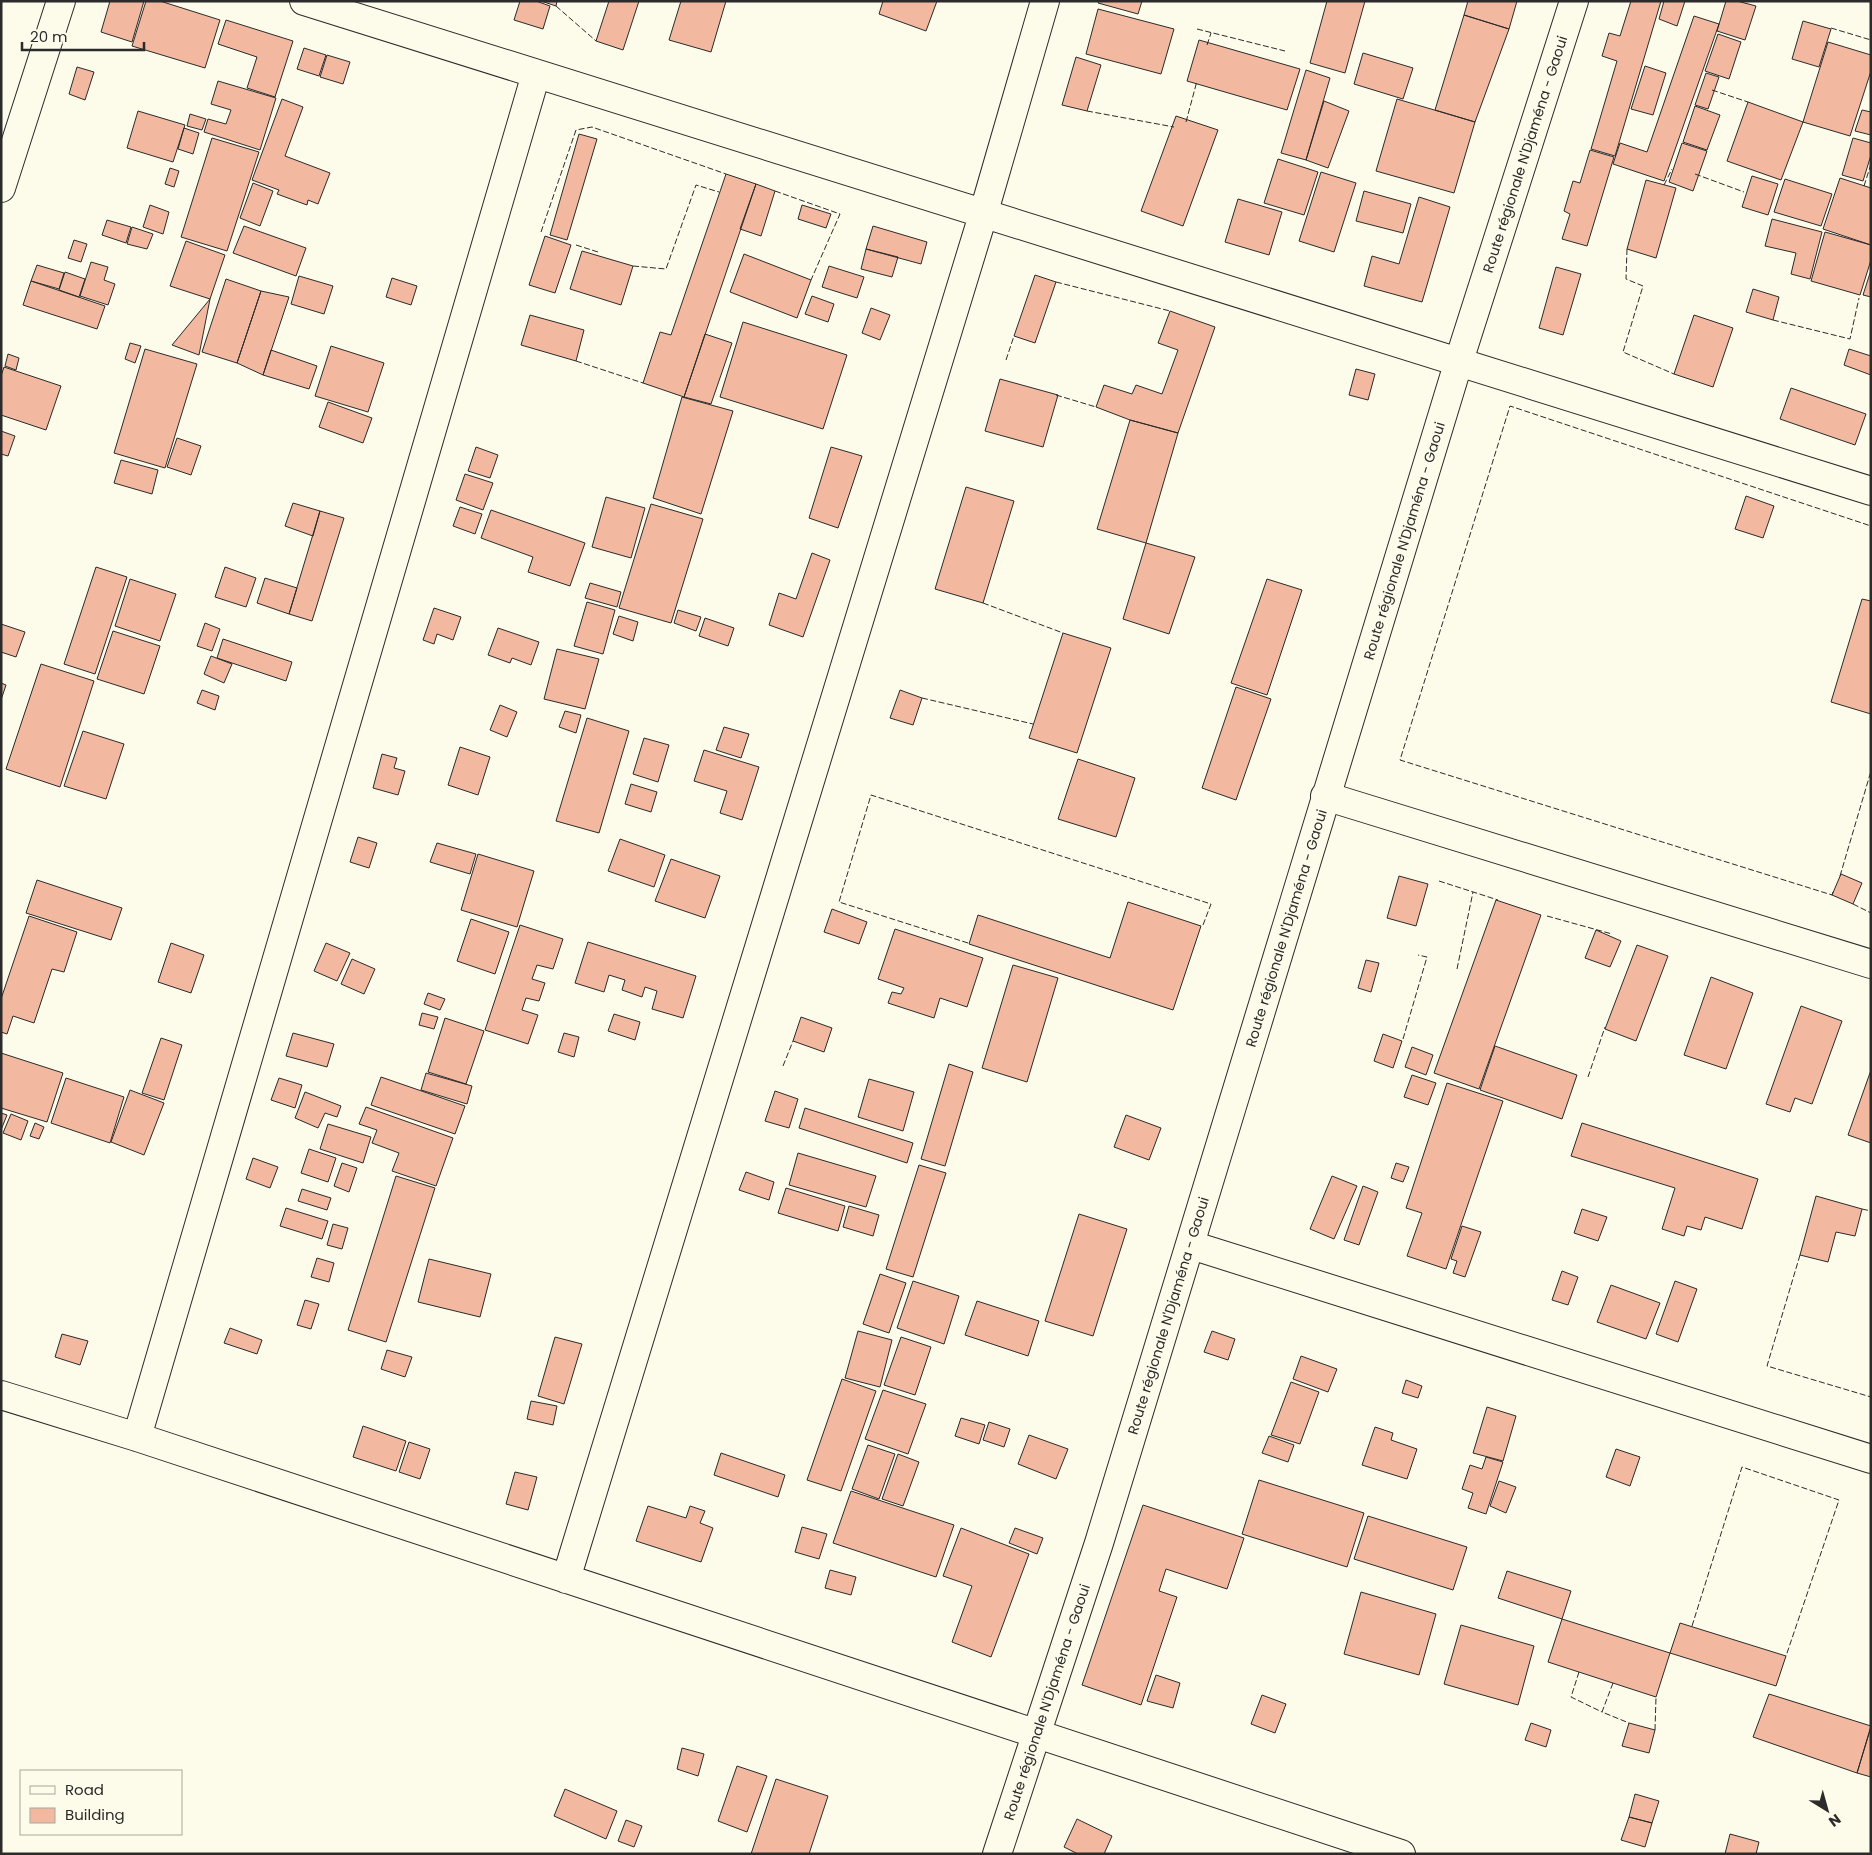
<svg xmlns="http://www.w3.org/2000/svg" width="1872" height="1855" viewBox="0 0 1872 1855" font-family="Poppins,sans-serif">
	<rect width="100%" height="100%" fill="#fdfbea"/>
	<!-- building -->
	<path fill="#f2b8a0" stroke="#2b2b2b" d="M110 1H144L132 42 101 32Z
		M146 1H160L220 20 205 68 132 46Z
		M520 1H536L550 6 543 29 514 20Z
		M541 1H557L556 6Z
		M609 1H639L623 50 596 41Z
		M681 1H726L711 52 669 40Z
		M883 1H937L926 31 879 14Z
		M1099 1H1142L1138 14 1098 3Z
		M1327 1H1365L1345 73 1310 63Z
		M1468 1H1517L1509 29 1464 15Z
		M1631 1H1661L1615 156 1591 149 1617 61 1602 56 1609 33 1620 36Z
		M1664 1H1685L1677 26 1659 19Z
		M1726 1H1737L1756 6 1745 40 1717 31Z
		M1098 9 1174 29 1161 74 1086 54Z
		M1464 15 1509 29 1475 122 1435 110Z
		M1694 16 1719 24 1664 181 1613 164 1620 143 1647 152Z
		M226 20 293 41 275 97 247 88 257 57 218 44Z
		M1803 21 1831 29 1819 67 1792 59Z
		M1718 34 1741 42 1729 79 1705 71Z
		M1199 40 1300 69 1287 110 1187 81Z
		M1828 42 1871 55V71L1850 136 1803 122Z
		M304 48 326 55 319 76 297 69Z
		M1363 53 1413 68 1403 99 1354 84Z
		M327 55 350 62 343 84 320 77Z
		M1076 57 1101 65 1087 111 1062 105Z
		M1645 66 1666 73 1653 115 1631 109Z
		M77 67 94 72 85 100 69 94Z
		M1306 70 1330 78 1306 160 1281 153Z
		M1706 73 1719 77 1708 109 1695 105Z
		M218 81 276 98 260 150 204 132 208 119 226 124 231 110 211 104Z
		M282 99 303 107 285 156 330 173 318 204 308 200 307 205 277 194 279 190 252 180Z
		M1397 99 1475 122 1454 193 1376 171Z
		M1324 101 1349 111 1328 168 1306 160Z
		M1748 102 1803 122 1781 180 1727 161Z
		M1695 106 1720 115 1707 150 1683 142Z
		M1862 110 1871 112V135L1855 131Z
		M138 111 185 125 173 162 127 148Z
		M190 114 206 119 202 130 187 126Z
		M1176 116 1218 130 1183 226 1141 211Z
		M184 128 199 133 193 154 178 149Z
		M579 134 597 139 567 240 550 235Z
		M212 138 259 152 227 251 181 237Z
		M1853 138 1871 143V155L1863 181 1842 175Z
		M1682 143 1707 151 1693 191 1669 182Z
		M1590 150 1614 157 1587 246 1562 239 1570 214 1564 211 1573 181 1580 183Z
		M1278 159 1318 172 1304 215 1264 203Z
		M170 168 179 171 174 187 165 184Z
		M1321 172 1356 183 1334 252 1299 241Z
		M726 174 756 184 684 397 643 383 660 332 671 335Z
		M1752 176 1778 184 1768 215 1742 207Z
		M1840 178 1871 188V245L1823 229Z
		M1785 179 1832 194 1821 226 1774 212Z
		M1646 180 1676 188 1656 258 1627 249Z
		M253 183 273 191 260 226 240 218Z
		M756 184 775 191 761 236 740 229Z
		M1364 191 1411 204 1403 233 1356 221Z
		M1419 197 1450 207 1422 302 1364 286 1372 256 1399 264Z
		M1238 199 1282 212 1269 255 1225 242Z
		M150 205 169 212 163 234 143 227Z
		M802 205 831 214 826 228 798 219Z
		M1772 219 1822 232 1810 279 1791 274 1796 253 1765 246Z
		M107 220 131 227 126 243 102 235Z
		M244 226 306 248 296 276 233 253Z
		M873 226 927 242 921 264 866 249Z
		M132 227 153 234 147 249 127 244Z
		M1825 232 1871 245V260L1860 295 1811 281Z
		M545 236 571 245 555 293 529 285Z
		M74 240 87 244 81 262 68 258Z
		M186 241 225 255 210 299 170 286Z
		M866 249 898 257 892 277 861 269Z
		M582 251 633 266 621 305 570 289Z
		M744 254 811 280 797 318 730 292Z
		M91 262 108 267 104 280 115 284 108 305 80 296Z
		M37 265 64 273 59 289 31 281Z
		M829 266 864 277 857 298 822 287Z
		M1556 267 1581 274 1563 335 1539 328Z
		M1871 270V297L1863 295Z
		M65 272 85 279 79 297 59 290Z
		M1035 275 1056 282 1035 343 1014 336Z
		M299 276 333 286 324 314 291 304Z
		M392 278 417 286 411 305 386 297Z
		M226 279 261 291 237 363 202 352Z
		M31 281 105 306 97 329 23 305Z
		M1753 289 1779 297 1773 320 1746 312Z
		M261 291 289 297 263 375 237 363Z
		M812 296 834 304 828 322 805 314Z
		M210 299 199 355 172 345Z
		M871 308 890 315 880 340 862 333Z
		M1170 311 1215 327 1178 433 1130 420 1096 407 1104 385 1132 394 1136 385 1162 394 1178 350 1158 343Z
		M530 315 584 330 576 361 521 345Z
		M1694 315 1733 328 1713 387 1674 374Z
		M743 322 847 355 823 429 720 397Z
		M705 334 732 343 711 404 684 397Z
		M130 343 141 346 135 363 125 359Z
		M331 346 384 363 368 412 315 396Z
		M145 349 197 364 165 468 114 453Z
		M1849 349 1871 356V375L1844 365Z
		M271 350 317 366 309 389 263 375Z
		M8 354 19 358 16 370 5 366Z
		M4 367 61 386 46 430 1 415V376Z
		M1356 369 1375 374 1368 400 1349 395Z
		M1000 379 1058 395 1043 447 985 431Z
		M1791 388 1866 414 1855 445 1780 419Z
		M682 397 733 411 701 514 653 498Z
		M328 402 372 418 363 443 319 427Z
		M1130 420 1178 433 1146 543 1097 529Z
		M1 431 15 436 8 456 1 454Z
		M177 438 201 446 191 475 167 467Z
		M476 447 498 455 490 478 468 471Z
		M831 447 862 456 838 528 809 518Z
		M121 460 158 470 152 494 114 483Z
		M465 474 493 483 483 510 456 500Z
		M966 487 1014 501 983 603 935 589Z
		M1746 496 1774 506 1763 538 1735 529Z
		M606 497 645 508 631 558 592 547Z
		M293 503 320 511 313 536 285 526Z
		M651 504 703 519 671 623 619 608Z
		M460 507 482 514 475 534 453 526Z
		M491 510 585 543 570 586 528 572 533 557 481 538Z
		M320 511 344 518 312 621 289 614Z
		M1146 543 1195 557 1169 634 1123 619Z
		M812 553 830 560 803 637 769 625 779 593 796 599Z
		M96 567 127 577 95 674 64 664Z
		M225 567 256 578 246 607 215 597Z
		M265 578 297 588 289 614 257 603Z
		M130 579 176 594 160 641 115 626Z
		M1267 579 1302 590 1267 695 1231 683Z
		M590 583 621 592 617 607 585 598Z
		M1862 599 1871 601V714L1831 702Z
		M587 602 615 610 603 654 574 646Z
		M434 608 461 617 453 640 437 634 434 644 423 640Z
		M678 610 701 617 696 631 674 623Z
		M619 616 638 622 633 641 613 634Z
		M705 618 734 628 728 646 699 636Z
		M205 623 220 629 212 651 197 646Z
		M1 624 25 632 16 657 1 652Z
		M498 628 539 642 531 665 512 658 510 663 488 655Z
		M113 631 160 646 144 694 97 679Z
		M1063 633 1111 648 1077 753 1029 738Z
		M223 639 292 662 286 681 217 658Z
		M557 649 599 659 585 709 544 699Z
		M211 656 232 664 224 683 204 674Z
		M41 664 94 681 60 787 6 769Z
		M1 683 6 685 1 700Z
		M1236 687 1271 699 1236 800 1202 788Z
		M202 690 219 696 215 710 197 703Z
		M900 690 922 698 913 725 890 718Z
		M500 705 517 712 507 737 490 730Z
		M565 711 581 715 576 733 559 727Z
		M587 718 629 731 599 833 556 821Z
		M724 727 749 734 741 758 716 750Z
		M83 731 124 744 106 799 64 786Z
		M644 738 669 745 658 782 633 774Z
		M460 747 490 757 478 795 448 785Z
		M704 750 759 767 742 820 720 813 727 791 694 781Z
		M382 754 397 758 394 768 405 771 398 795 373 788Z
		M1078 759 1135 778 1116 837 1058 819Z
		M631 784 657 792 651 812 625 804Z
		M358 837 377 843 369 868 350 862Z
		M620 839 665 855 654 887 608 871Z
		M437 843 476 854 470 874 430 862Z
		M478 854 534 871 517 927 461 910Z
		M671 859 720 876 705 918 655 901Z
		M1841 874 1862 883 1853 904 1832 895Z
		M1399 876 1428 884 1416 926 1387 918Z
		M37 880 122 908 111 940 26 913Z
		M1496 900 1541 915 1479 1089 1434 1073Z
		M1128 902 1201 926 1173 1010 969 944 978 915 1110 958Z
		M832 909 867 922 859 944 824 932Z
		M29 916 77 932 64 972 52 969 34 1023 13 1016 7 1034 1 1032V999Z
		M471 919 509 932 495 974 457 961Z
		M520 925 563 939 553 969 537 965 532 979 545 983 539 1001 526 998 522 1010 538 1015 528 1044 485 1030Z
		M895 929 983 958 967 1007 940 998 934 1018 888 1003 892 992 901 994 904 988 878 979Z
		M1596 930 1621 941 1610 967 1585 958Z
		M588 942 696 976 683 1018 652 1009 657 991 645 987 642 997 622 990 625 980 609 975 604 992 575 983Z
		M171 943 204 955 191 993 158 982Z
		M326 943 350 953 337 981 314 971Z
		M1637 945 1668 956 1636 1041 1605 1029Z
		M352 959 375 969 364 994 341 984Z
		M1366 960 1379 963 1371 992 1358 988Z
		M1013 965 1058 978 1027 1082 982 1068Z
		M1711 977 1753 993 1726 1069 1684 1055Z
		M428 993 445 999 440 1010 424 1004Z
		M1801 1006 1842 1021 1812 1104 1795 1098 1790 1112 1766 1104Z
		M422 1013 438 1017 434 1029 419 1025Z
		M614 1014 640 1022 635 1040 608 1031Z
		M801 1017 832 1028 824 1052 793 1041Z
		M445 1018 484 1031 466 1084 428 1072Z
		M293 1033 334 1044 327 1067 286 1056Z
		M564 1033 579 1037 574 1057 558 1052Z
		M1383 1034 1402 1041 1393 1068 1374 1061Z
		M161 1038 182 1045 164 1100 142 1093Z
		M1495 1046 1577 1075 1562 1119 1480 1090Z
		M1412 1047 1433 1055 1426 1075 1405 1067Z
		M1 1053 63 1073 47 1122 1 1108Z
		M949 1064 973 1072 945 1166 921 1159Z
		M1871 1070V1143L1848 1135Z
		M426 1073 472 1086 467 1104 421 1090Z
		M1412 1075 1436 1083 1428 1105 1404 1097Z
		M381 1077 465 1106 455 1134 371 1105Z
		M66 1078 124 1097 110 1143 51 1123Z
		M279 1078 302 1085 295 1108 271 1100Z
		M869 1079 914 1092 903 1131 858 1117Z
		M1447 1083 1503 1101 1446 1269 1407 1256 1422 1213 1406 1208Z
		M130 1090 164 1103 144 1155 111 1142Z
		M775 1091 798 1099 789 1128 765 1121Z
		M305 1092 341 1106 337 1117 325 1113 318 1128 295 1118Z
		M366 1107 453 1138 436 1186 392 1171 399 1153 372 1143 377 1130 359 1124Z
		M805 1108 913 1143 907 1163 799 1128Z
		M1 1113 7 1115 1 1130Z
		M11 1114 28 1121 21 1140 3 1133Z
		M1126 1115 1161 1128 1149 1160 1114 1147Z
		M35 1123 44 1127 39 1139 30 1136Z
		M1582 1123 1758 1179 1742 1229 1705 1217 1701 1230 1687 1226 1684 1236 1662 1229 1675 1188 1571 1156Z
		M328 1124 371 1137 363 1163 320 1149Z
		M309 1149 336 1158 328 1182 301 1173Z
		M798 1153 876 1176 866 1207 789 1185Z
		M253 1158 278 1167 270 1188 246 1179Z
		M342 1163 357 1168 349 1192 334 1186Z
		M1396 1163 1409 1167 1403 1182 1391 1178Z
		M919 1165 946 1173 913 1277 886 1269Z
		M746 1172 774 1182 769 1200 739 1190Z
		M396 1176 435 1188 386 1342 348 1330Z
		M1332 1176 1357 1186 1334 1239 1310 1229Z
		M1363 1186 1378 1192 1359 1245 1344 1240Z
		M786 1188 845 1206 838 1231 778 1213Z
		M302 1189 331 1198 327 1210 298 1201Z
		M1816 1196 1862 1209 1855 1236 1836 1232 1828 1262 1800 1255Z
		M849 1206 879 1215 873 1236 843 1227Z
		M286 1208 328 1221 322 1239 280 1226Z
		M1582 1209 1607 1217 1598 1241 1574 1233Z
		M1079 1214 1127 1229 1093 1336 1045 1321Z
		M333 1224 348 1228 342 1249 327 1245Z
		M1462 1226 1481 1232 1465 1277 1453 1273 1457 1261 1451 1259Z
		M317 1258 334 1263 329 1282 311 1277Z
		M429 1259 491 1274 480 1317 418 1302Z
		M1562 1271 1578 1277 1568 1305 1552 1300Z
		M880 1274 906 1283 889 1333 863 1324Z
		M913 1281 959 1296 944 1344 897 1328Z
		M1675 1281 1697 1289 1678 1342 1656 1334Z
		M1611 1285 1660 1303 1646 1339 1597 1322Z
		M305 1300 319 1304 311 1329 297 1325Z
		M977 1301 1039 1321 1028 1356 965 1335Z
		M230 1328 262 1340 257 1354 224 1343Z
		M858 1331 892 1340 880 1387 845 1378Z
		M1212 1331 1235 1339 1228 1360 1204 1352Z
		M62 1334 88 1341 80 1365 55 1357Z
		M555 1337 582 1344 564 1404 538 1396Z
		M901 1337 931 1347 915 1395 884 1385Z
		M387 1350 412 1357 405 1377 381 1369Z
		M1301 1356 1337 1369 1328 1392 1293 1379Z
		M842 1379 876 1391 841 1491 807 1480Z
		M1406 1380 1422 1386 1418 1398 1402 1393Z
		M1291 1382 1319 1392 1300 1444 1271 1435Z
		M883 1390 926 1404 908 1454 865 1439Z
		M531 1401 557 1406 553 1425 527 1419Z
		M1487 1407 1516 1416 1503 1461 1473 1453Z
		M961 1418 985 1425 979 1444 955 1436Z
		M989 1422 1010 1429 1004 1447 983 1440Z
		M363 1426 406 1441 396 1471 353 1457Z
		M1375 1427 1393 1433 1391 1440 1417 1449 1407 1479 1362 1465Z
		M1029 1435 1068 1449 1056 1479 1018 1464Z
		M1269 1436 1294 1445 1288 1462 1262 1453Z
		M409 1442 430 1449 420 1479 399 1472Z
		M868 1445 895 1454 879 1499 852 1489Z
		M1616 1449 1640 1457 1630 1486 1606 1477Z
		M721 1453 785 1475 778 1497 714 1475Z
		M898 1454 919 1462 903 1506 882 1499Z
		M1486 1457 1503 1462 1486 1514 1468 1508 1473 1493 1462 1489 1470 1465 1482 1469Z
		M515 1472 537 1477 528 1510 506 1504Z
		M1259 1480 1364 1513 1347 1567 1242 1534Z
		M1499 1481 1516 1487 1506 1513 1490 1506Z
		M851 1491 954 1525 936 1577 833 1543Z
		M1143 1505 1244 1538 1227 1589 1166 1569 1159 1591 1177 1597 1141 1705 1082 1685Z
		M648 1506 686 1518 690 1506 705 1511 700 1523 713 1528 701 1562 636 1541Z
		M1368 1516 1467 1547 1453 1590 1354 1559Z
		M802 1527 827 1534 819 1559 795 1552Z
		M961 1528 1029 1554 991 1657 952 1642 972 1586 943 1576Z
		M1015 1528 1043 1538 1037 1554 1009 1543Z
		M830 1570 856 1577 851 1595 825 1588Z
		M1507 1571 1571 1591 1562 1619 1498 1598Z
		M1361 1592 1436 1614 1419 1675 1344 1654Z
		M1562 1619 1670 1653 1656 1697 1548 1662Z
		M1680 1623 1786 1656 1776 1686 1670 1653Z
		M1461 1625 1534 1646 1518 1705 1444 1684Z
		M1156 1675 1180 1683 1173 1708 1147 1701Z
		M1769 1694 1871 1726 1857 1773 1753 1737Z
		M1262 1695 1286 1704 1275 1733 1251 1724Z
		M1531 1723 1551 1730 1546 1747 1525 1740Z
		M1629 1723 1655 1730 1649 1753 1622 1746Z
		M1871 1727V1777L1857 1773Z
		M682 1748 704 1754 698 1776 677 1769Z
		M737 1766 767 1776 747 1832 718 1821Z
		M776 1779 828 1796 809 1854H751Z
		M565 1789 617 1811 606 1839 554 1816Z
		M1635 1794 1659 1801 1652 1823 1629 1817Z
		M1629 1817 1652 1823 1645 1847 1621 1840Z
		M1077 1819 1112 1836 1104 1854H1078L1064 1847Z
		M626 1820 642 1826 634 1847 618 1841Z
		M1730 1834 1759 1842 1756 1854H1725Z"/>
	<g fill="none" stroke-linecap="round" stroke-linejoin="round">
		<!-- minor casing -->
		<g stroke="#2b2b2b" stroke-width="30">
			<path id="minor" d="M304 1 1871 491
				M1 188 61 1
				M1325 796 1871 964
				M1191 1245 1871 1459
				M1 1395 137 1437 1401 1854
				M137 1437 536 74
				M566 1579 983 215 1045 1"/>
		</g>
		<!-- tertiary casing -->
		<g stroke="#2b2b2b" stroke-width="30">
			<g id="tertiary">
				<path id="s1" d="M997 1854 1099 1543 1458 364 1574 1"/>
			</g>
		</g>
		<!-- minor -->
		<use href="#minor" stroke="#fdfbea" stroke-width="28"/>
		<!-- tertiary -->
		<use href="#tertiary" stroke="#fdfbea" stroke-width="28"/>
		<!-- fence -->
		<path stroke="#2b2b2b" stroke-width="1" stroke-dasharray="6 2.5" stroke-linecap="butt" d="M556 6 596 41
			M1831 28 1871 40
			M1197 29 1285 51
			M1207 45 1211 33
			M1712 90 1748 102
			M1087 111 1174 127
			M1186 122 1197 81
			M1695 174 1744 192
			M1664 185 1672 169
			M1864 186 1871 164
			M775 191 840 214 811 280
			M541 232 576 130 592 127 726 174
			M576 245 598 252
			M1627 249 1626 279 1643 286 1623 352 1674 374
			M633 266 666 269 696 185 719 192
			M1056 282 1170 311
			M1773 320 1850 339 1859 298
			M1006 360 1014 336
			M576 361 643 383
			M1056 395 1096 407
			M983 603 1063 633
			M922 698 1033 724
			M1840 876 1871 771
			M1439 881 1498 900
			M1833 892 1832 895 1400 760 1510 406 1871 526
			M1853 904 1871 913
			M1547 916 1612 934
			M968 943 839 902 871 795 1211 904 1203 925
			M1457 969 1473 892
			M1403 1039 1427 957 1418 955
			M783 1066 793 1041
			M1588 1077 1605 1027
			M1862 1209 1871 1211
			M1800 1255 1767 1366 1871 1397
			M1692 1626 1742 1467 1839 1500 1786 1656
			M1579 1672 1571 1697 1602 1712
			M1613 1683 1602 1712 1629 1723
			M1655 1730 1656 1697"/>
	</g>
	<g text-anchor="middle" stroke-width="4" stroke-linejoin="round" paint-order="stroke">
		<!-- street labels -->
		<g font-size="14" fill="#2b2b2b" stroke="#fdfbea">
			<text dy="5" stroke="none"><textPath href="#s1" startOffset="1780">Route régionale N'Djaména - Gaoui</textPath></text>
			<text dy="5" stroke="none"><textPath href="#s1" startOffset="1375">Route régionale N'Djaména - Gaoui</textPath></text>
			<text dy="5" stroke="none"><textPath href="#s1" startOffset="970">Route régionale N'Djaména - Gaoui</textPath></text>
			<text dy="5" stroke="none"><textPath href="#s1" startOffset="565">Route régionale N'Djaména - Gaoui</textPath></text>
			<text dy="5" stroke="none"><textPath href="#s1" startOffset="160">Route régionale N'Djaména - Gaoui</textPath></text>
		</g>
	</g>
	<!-- border -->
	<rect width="1872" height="1855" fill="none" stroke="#2b2b2b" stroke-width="5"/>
	<!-- legend -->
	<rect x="20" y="1770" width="162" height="65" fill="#fdfbea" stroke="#a9a89e"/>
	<rect x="30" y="1786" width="25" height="8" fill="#fdfbea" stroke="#a9a89e"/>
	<text x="65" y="1795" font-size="15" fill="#2b2b2b">Road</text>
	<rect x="30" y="1808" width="25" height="15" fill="#f2b8a0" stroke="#a9a89e"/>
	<text x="65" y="1820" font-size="15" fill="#2b2b2b">Building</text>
	<!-- north arrow -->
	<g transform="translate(1827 1810) rotate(143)" stroke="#fdfbea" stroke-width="4" paint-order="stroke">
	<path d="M0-4L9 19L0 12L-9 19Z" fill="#2b2b2b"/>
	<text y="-8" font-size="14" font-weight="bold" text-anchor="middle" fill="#2b2b2b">N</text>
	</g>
	<!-- scale -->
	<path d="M22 42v8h122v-8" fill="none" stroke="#2b2b2b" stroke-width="2.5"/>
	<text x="30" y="42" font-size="15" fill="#2b2b2b" stroke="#fdfbea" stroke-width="4" paint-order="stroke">20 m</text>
</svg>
